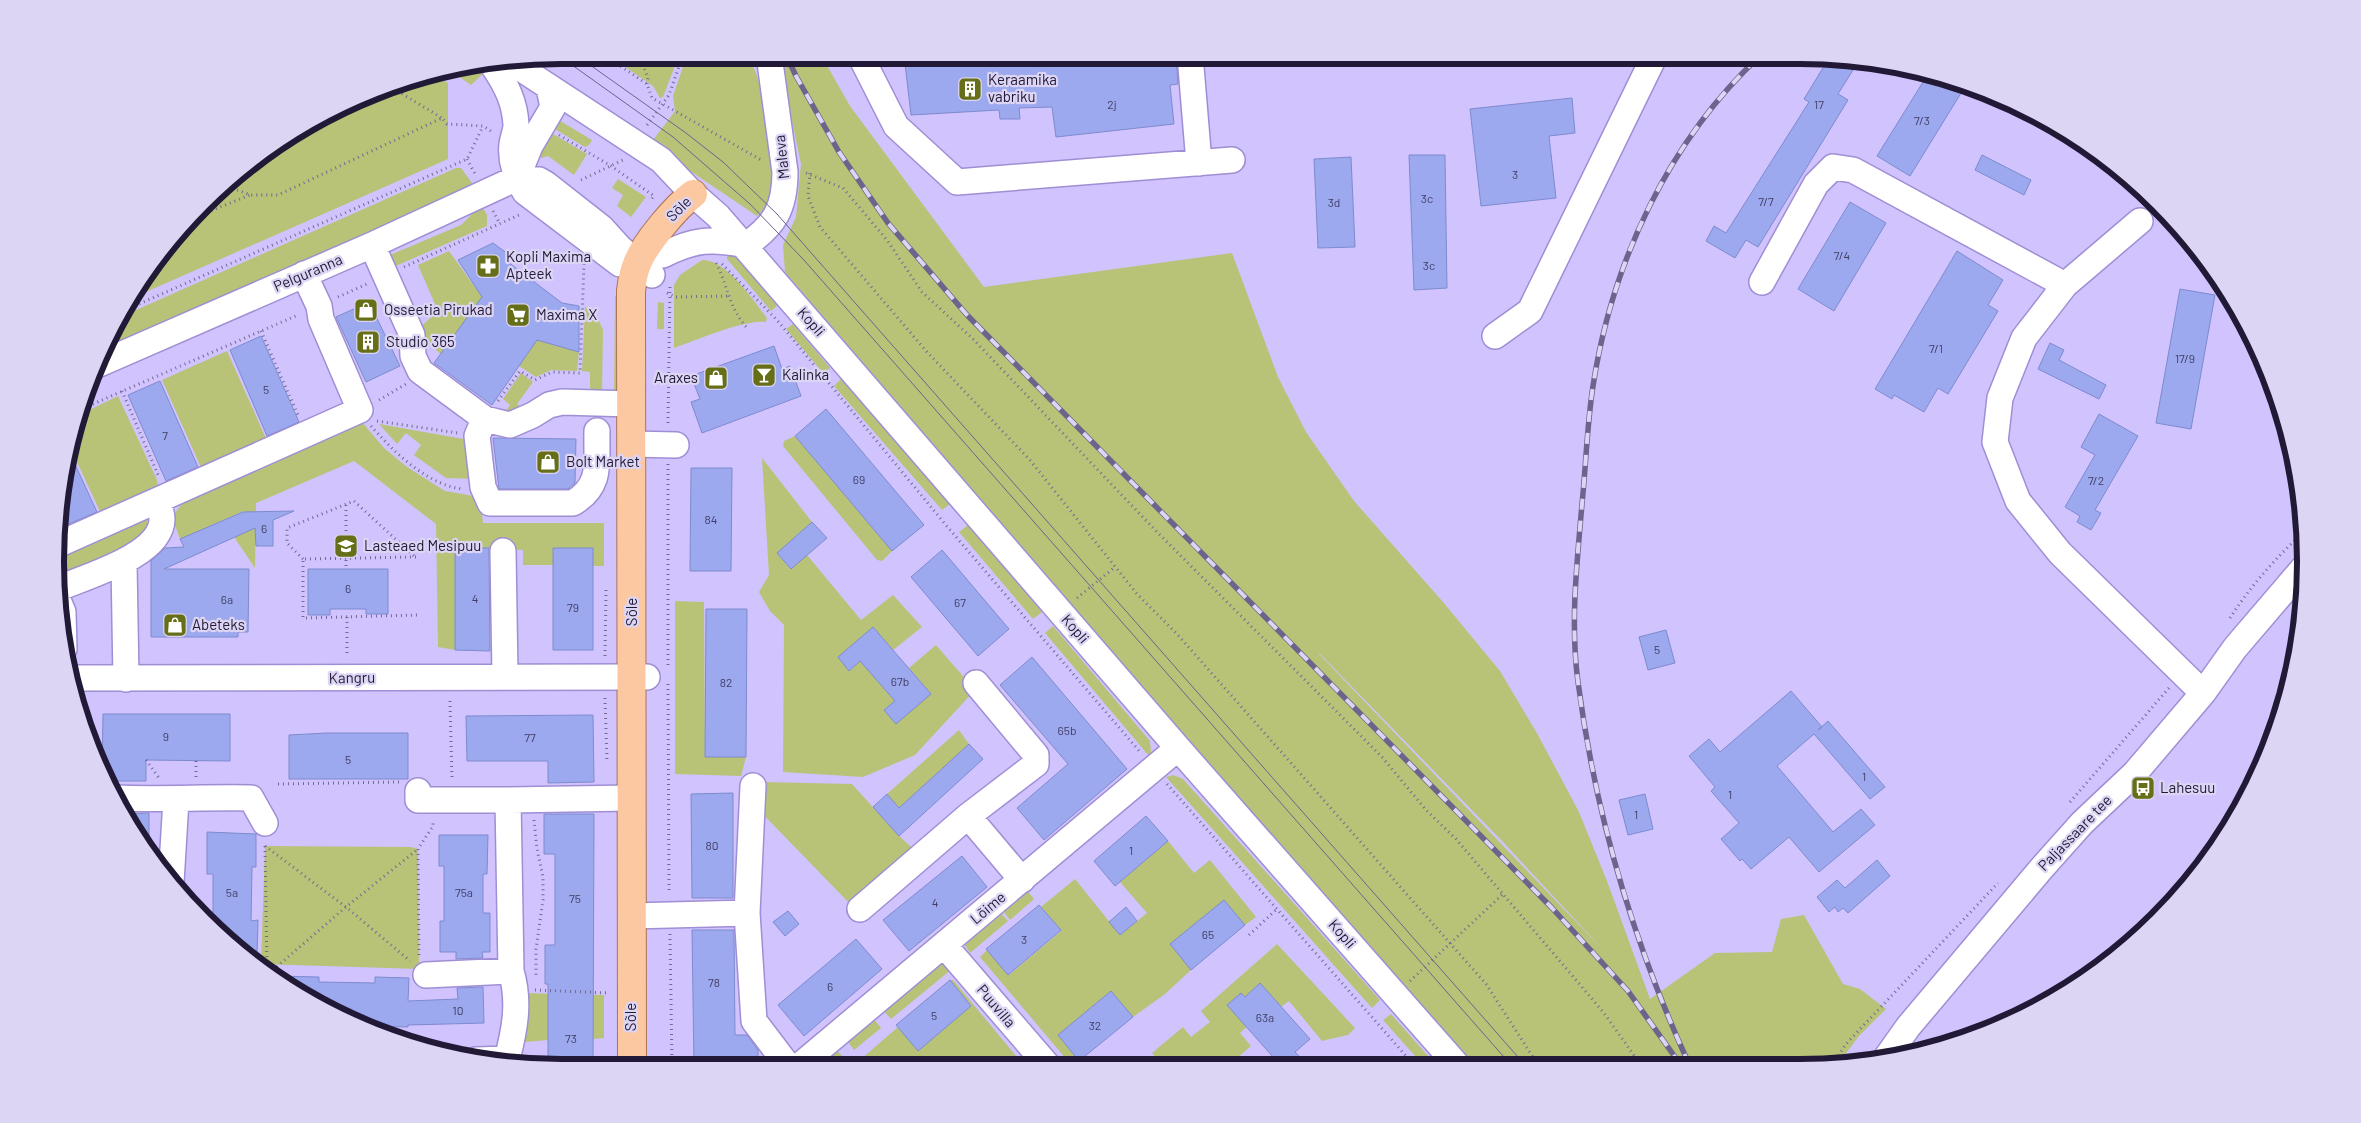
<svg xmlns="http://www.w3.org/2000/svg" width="2361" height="1123" viewBox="0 0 2361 1123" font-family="Barlow,sans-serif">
	<rect width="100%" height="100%" fill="#d1c3fe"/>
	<!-- green -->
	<path fill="#b8c377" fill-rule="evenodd" d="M608 55H679L663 97 660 98 653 86Z
		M687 55H749L760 84 774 171 770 202 757 216 650 144 675 111 673 96Z
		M783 55H821L850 106 984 287 1232 253 1278 377 1306 432 1354 501 1443 602 1500 671 1538 735 1579 812 1607 881 1650 999 1715 953 1772 952 1781 919 1804 915 1843 984 1860 989 1886 1009 1859 1036 1838 1064 1473 1065 1203 758 785 272 783 245 796 217 801 164 787 97ZM1319 653 1502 841 1608 955 1319 654Z
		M475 63 485 72 471 85 448 69Z
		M432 73 448 83V159L130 299C147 275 162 249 181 228 243 155 341 97 432 73Z
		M557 119 592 140 589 145 585 147 548 125Z
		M553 134 587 154 574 175 548 156 541 158 540 153 549 135Z
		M456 168H461L475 187 103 351 118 318Z
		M618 179 646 197 631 217 617 206 623 195 612 188Z
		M483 208 487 215V226L389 269 390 255 461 225 475 211Z
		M449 251 482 297 441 354 425 341 418 329 438 311 418 265Z
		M728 251 734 254 778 305 771 311 727 259Z
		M702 260C726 259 753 300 767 318L766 322C742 320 698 340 674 348V285L680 275Z
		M615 296H621L620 388 614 394Z
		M658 302 664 303V329H657Z
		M585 307 595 312 603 330 602 395 590 391V372L582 371Z
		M793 324 830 368 824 374 786 329Z
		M537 340 579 352 577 371 551 370 536 377 519 366Z
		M227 351 268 443 203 472 162 380Z
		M521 373 533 382 517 404 525 410 519 413 505 412 510 405 503 399Z
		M841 379 950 504 942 510 834 386Z
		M118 396 157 480 159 493 103 518 69 445 77 416Z
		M361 421 384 448 407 467 445 491 480 497 483 523H604V566H593L592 548H553V565H523V550L455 548V650L438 647 436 524 354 461 256 503 255 568 234 537 253 529 244 511 180 539 172 517 190 493Z
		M379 424 469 440 474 479 446 478 414 455 421 445 406 433 397 444Z
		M795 436 892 551 882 561 877 560 783 446 784 441Z
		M762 458 812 522 777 553 790 569 807 555 861 620 893 595 922 627 893 650 873 627 838 657 849 671 860 661 895 701 885 710 931 694 909 668 936 645 975 690 915 755 863 777 783 772 784 625 770 611 759 592 769 575Z
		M146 505 148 527 119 557 68 572 57 545Z
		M968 525 1042 612 1033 619 959 532Z
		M675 601 704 602 705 757H746L741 776 675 774Z
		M1053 626 1150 741 1151 752 1149 756 1045 633Z
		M959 730 969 744 899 808 887 794Z
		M1173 775 1183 779 1380 1000 1372 1008 1166 777Z
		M760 782 852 784 899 836 916 851 852 906 758 809Z
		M1168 841 1194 873 1210 860 1256 917 1245 925 1224 900 1170 944 1191 970 1165 994 1133 1017 1111 991 1058 1035 1079 1061 1072 1066 980 957 987 950 1009 975 1061 931 1041 907 1075 879 1120 935 1147 913 1120 882Z
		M265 846 411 847 418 849 419 969 261 964Z
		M1026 889 1034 899 1010 920 1002 910Z
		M999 911 1008 921 970 953 965 945 966 941Z
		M1277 944 1355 1028 1348 1035 1322 1041 1289 1001 1281 1007 1260 983 1245 997 1241 993 1231 1002 1234 1006 1231 1009 1247 1027 1240 1033 1251 1046 1236 1059 1240 1066H1163L1152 1053 1183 1027 1191 1037 1210 1022 1201 1011Z
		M942 961 952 969 891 1019 882 1009Z
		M950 980H953L1022 1063 1018 1066 852 1067 898 1027 971 1006Z
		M520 993 604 995V1038L593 1039V1011L548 1040 525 1042 522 1038Z
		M1391 1014 1436 1065H1423L1383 1020Z
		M872 1017 881 1028 854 1050 846 1039Z
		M835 1048 844 1058 833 1067H812Z"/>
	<!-- building -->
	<path fill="#9ca9ef" stroke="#7e8acf" d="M904 55H1176L1178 84 1170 85 1174 124 1056 137 1052 107 1019 108 1020 119H1000L999 110 911 115Z
		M1829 58H1835L1853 70 1838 94 1848 100 1758 247 1746 240 1735 258 1706 241 1714 226 1726 233 1809 102 1804 99Z
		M1928 74 1966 85 1910 176 1877 156Z
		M1572 98 1575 133 1549 136 1556 198 1481 206 1470 109Z
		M1409 155H1445L1447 288 1414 290Z
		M1982 155 2031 180 2024 195 1975 170Z
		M1351 157 1355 247 1318 248 1314 159Z
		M1850 202 1886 223 1834 311 1798 289Z
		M493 243 512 257 508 262 562 303 579 306V352L537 340 492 405 434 363 482 297 458 260Z
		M1957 251 2003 280 1988 305 1998 311 1948 394 1938 388 1924 412 1894 395 1892 399 1875 389Z
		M2180 289 2215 295 2191 429 2156 423Z
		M369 302 400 366 366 382 336 317Z
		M261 336 299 422 267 436 230 350Z
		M2050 343 2064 350 2059 360 2106 385 2099 399 2038 369Z
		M774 346 782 369 790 366 801 396 702 433 691 402 700 399 691 376Z
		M160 381 198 467 166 481 128 395Z
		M826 409 924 525 892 551 795 436Z
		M2099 414 2138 436 2095 510 2101 513 2091 530 2077 522 2080 516 2065 507 2095 455 2081 447Z
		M493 438 576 439 575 483 568 489H499Z
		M68 449 97 512 66 525 60 512 65 463Z
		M691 468H732L731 571H690Z
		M294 511 273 520V546H256L255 528 164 569H249L248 632H238V637H151V561L165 548 184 547 180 539 243 512Z
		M812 522 827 538 791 569 777 553Z
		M455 548H489L490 651 455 650Z
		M553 548H593V650H553Z
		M942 550 1009 629 978 656 911 577Z
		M308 569H388V614H366V609H330V615H308Z
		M706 609H747L746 757H705Z
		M873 627 931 694 896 724 884 710 895 701 860 661 849 671 838 657Z
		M1666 630 1675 663 1648 670 1639 637Z
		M1032 657 1127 769 1044 840 1017 808 1068 764 1000 685Z
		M1791 691 1822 727 1818 730 1828 721 1885 787 1870 799 1814 734 1777 766 1833 832 1861 809 1875 825 1819 872 1789 837 1751 869 1742 859 1740 861 1721 839 1739 823 1711 791 1715 787 1689 756 1709 739 1720 752Z
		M103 714H230V761L146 760V781H108L102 769Z
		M593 715 594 782 548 783V761H467L466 716Z
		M327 733H408V779H289V735Z
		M969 744 983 759 899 836 873 807 887 794 899 808Z
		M733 793V898H692L691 794Z
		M1645 794 1653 829 1628 835 1619 800Z
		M149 813V854L122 814Z
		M544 814H594L593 1068 548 1067V984H545V945H555V854H544Z
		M1146 816 1168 841 1115 886 1094 861Z
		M207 832 256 834V867H252L251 921 258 920 257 954H244L228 942 199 912H213V874H207Z
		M439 835H488L487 874H483V913H490V952H482L483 958 456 959V952H440V921H444V866H439Z
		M962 856 987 887 909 951 883 920Z
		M1877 860 1890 876 1848 913 1843 908 1838 912 1835 907 1829 912 1817 897 1837 880 1845 888Z
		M1224 900 1245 925 1191 970 1170 944Z
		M1039 905 1061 930 1008 975 986 949Z
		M1126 907 1137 921 1120 935 1109 922Z
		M788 911 799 924 785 936 773 922Z
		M692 930H734L735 1035H747L758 1050V1067L694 1068Z
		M856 939 882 969 804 1036 778 1005Z
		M275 976 319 977V982L375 983V977L409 978 408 1001 458 999 457 988 483 987 484 1023 408 1025V1027L366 1026V1023H354L308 1000Z
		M950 980 971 1006 918 1051 896 1025Z
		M1260 983 1310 1039 1295 1052 1299 1056 1288 1066H1281L1227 1005 1241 993 1245 997Z
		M1111 991 1133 1017 1079 1061 1058 1035Z"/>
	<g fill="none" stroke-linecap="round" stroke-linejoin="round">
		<!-- minor casing -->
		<g stroke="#a08ed5" stroke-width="28">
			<path id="minor" d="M860 55 896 126 957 182 1232 160
				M1190 55 1199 163
				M508 60 661 160 693 194 718 216 1178 748 1457 1065
				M494 67C506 85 515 102 516 125 516 131 513 137 512 144 510 162 516 176 525 192L620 264
				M517 178 530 146 553 107 549 88
				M2140 221 2065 285 2024 338 2000 398 1995 442 2018 501 2060 553 2203 693
				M372 245 412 335 413 356 420 371 485 419 510 425 533 415 549 405 562 402 631 404
				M746 245C775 225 785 208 785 172L769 55
				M663 255C694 239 712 238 746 245
				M1762 282 1816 184 1833 167 1853 170 2065 285
				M1495 336 1530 311 1655 55
				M97 365 372 245 517 178 539 180 546 184 602 228 620 248 652 275
				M483 422 477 436 483 487 490 503H573C603 485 596 462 597 431
				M631 444 676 445
				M57 545 360 410 321 319 319 306 304 274
				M503 551 505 676
				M124 563 126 679
				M57 589C84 577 162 556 162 519 162 513 159 506 158 500
				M58 600 63 612 64 649
				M71 678 647 677
				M976 683 1036 755V764L968 816 1022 880
				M418 791V800H508
				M115 798C161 800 205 797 251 798L265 823
				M171 882 176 800
				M860 909 968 816
				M747 913 753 786
				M631 916 747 913 754 1021 789 1067
				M944 945 1048 1066
				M426 975 511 971
				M1886 1058 1908 1027 2041 869 2082 823 2135 773 2203 693 2235 648 2306 565
				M476 1060 507 1059C515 1029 520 1001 511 971L508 800 631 798
				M798 1067 1178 748"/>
		</g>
		<!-- major casing -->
		<g stroke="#ae7354" stroke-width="30">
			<path id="major" d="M632 1068 631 291C632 282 633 273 637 264 645 243 676 207 693 194"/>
		</g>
		<!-- path -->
		<path stroke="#746993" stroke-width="3" stroke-dasharray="1 4" stroke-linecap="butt" d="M604 55 647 84 652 98 763 161
			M639 55 648 78 647 84
			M389 86 442 118
			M647 125 669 95 683 55
			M559 135 611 166 654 196 650 201
			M467 159 475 174
			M806 173 843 188 887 240 922 292 973 339 1158 533 1382 757 1426 810 1456 839 1604 1013 1640 1064
			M810 173 808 196 820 227 927 352 1029 459 1137 594 1177 634 1486 984 1538 1065
			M581 180 623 160
			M223 185 251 195H278L442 118 447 124 483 126 494 133
			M493 211 500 224
			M188 220 250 195
			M716 263C729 288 728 307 748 329
			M722 264 777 320 945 524 1140 752
			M404 267 519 215
			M667 293 675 297 728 296
			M338 297 367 284
			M121 312 467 159 483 126
			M261 331 298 415
			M122 391 159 477
			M379 400 406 384
			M498 401 520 371 535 380 552 372 580 373 584 264
			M79 410 298 315
			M377 421 458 433
			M668 423 670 287
			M371 426C394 452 427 485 463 489
			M668 464V668
			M346 505V569
			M416 557 303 559V618L418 615
			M303 559 287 543V528L354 501 415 557
			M1077 598 1115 567
			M2230 618C2250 587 2276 557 2303 533
			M347 653V617
			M605 656 606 590
			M668 684 669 893
			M605 698 607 761
			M450 701 452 780
			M85 703V731
			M146 760 159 778
			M196 777V760
			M278 784 400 782
			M1167 784 1414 1065
			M2070 802 2169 688
			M534 820 537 849 543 877V900L536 949V977
			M265 846 346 907 410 961
			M265 846 267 971
			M670 934 672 1068
			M1249 935 1277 909
			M419 955 418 849 433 826V821
			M273 970 346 907 418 849
			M1410 981 1503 894
			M535 990 609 993
			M1833 1064 1846 1044 1998 883
			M607 1068V1060"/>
		<!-- minor -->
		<use href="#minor" stroke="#fff" stroke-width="25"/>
		<!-- major -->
		<use href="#major" stroke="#fcc8a2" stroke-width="28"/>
		<!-- tram -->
		<path stroke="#6e638c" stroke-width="1" d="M558 55 673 137 750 204 803 259 1511 1065
			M576 55 686 133 723 162 777 214 1525 1065"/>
		<!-- rail casing -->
		<g stroke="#6e638c" stroke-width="5.5">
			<path id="rail" d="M786 55 796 76 839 152 888 223 967 315 1552 908 1628 991 1680 1064
				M1689 1064C1634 944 1595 813 1578 682 1570 623 1577 563 1582 504 1586 465 1587 424 1593 386 1612 262 1669 140 1761 55"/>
		</g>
		<!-- rail -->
		<use href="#rail" stroke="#dcd5f3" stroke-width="4" stroke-dasharray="11" stroke-linecap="butt"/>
	</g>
	<!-- icons -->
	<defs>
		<g id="building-square" transform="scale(1.25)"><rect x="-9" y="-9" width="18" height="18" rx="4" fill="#666f17" stroke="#dcd5f3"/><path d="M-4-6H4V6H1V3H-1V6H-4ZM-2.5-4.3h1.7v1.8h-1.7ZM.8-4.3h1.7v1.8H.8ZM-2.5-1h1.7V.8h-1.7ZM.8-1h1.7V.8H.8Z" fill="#fff"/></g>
		<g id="pharmacy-square" transform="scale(1.25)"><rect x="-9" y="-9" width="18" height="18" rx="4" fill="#666f17" stroke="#dcd5f3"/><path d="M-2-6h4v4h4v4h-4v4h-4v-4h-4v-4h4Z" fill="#fff"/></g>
		<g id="shop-square" transform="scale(1.25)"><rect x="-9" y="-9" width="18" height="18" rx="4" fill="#666f17" stroke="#dcd5f3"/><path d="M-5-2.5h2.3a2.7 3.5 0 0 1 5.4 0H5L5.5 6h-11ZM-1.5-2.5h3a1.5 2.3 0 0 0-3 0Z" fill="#fff"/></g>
		<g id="supermarket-square" transform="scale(1.25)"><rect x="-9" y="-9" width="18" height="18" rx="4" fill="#666f17" stroke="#dcd5f3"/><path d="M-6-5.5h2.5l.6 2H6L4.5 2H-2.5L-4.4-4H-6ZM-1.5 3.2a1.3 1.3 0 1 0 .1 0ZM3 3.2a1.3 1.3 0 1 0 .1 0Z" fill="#fff"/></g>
		<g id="bar-square" transform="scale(1.25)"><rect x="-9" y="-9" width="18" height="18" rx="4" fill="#666f17" stroke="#dcd5f3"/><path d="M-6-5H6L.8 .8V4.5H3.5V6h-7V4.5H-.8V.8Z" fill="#fff"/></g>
		<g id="school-square" transform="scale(1.25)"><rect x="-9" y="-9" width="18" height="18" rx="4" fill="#666f17" stroke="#dcd5f3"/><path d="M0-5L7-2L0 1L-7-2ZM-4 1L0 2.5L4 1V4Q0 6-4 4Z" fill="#fff"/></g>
		<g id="bus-square" transform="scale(1.25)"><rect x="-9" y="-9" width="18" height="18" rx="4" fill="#666f17" stroke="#dcd5f3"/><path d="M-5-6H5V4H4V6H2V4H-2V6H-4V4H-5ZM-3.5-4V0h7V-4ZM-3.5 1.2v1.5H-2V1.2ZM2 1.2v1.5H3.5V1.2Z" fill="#fff"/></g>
	</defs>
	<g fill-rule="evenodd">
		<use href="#building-square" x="970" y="89"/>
		<use href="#pharmacy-square" x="488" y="266"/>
		<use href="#shop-square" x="366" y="310"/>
		<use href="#supermarket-square" x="518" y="315"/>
		<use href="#building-square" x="368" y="342"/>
		<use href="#bar-square" x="764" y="375"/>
		<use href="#shop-square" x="716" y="378"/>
		<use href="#shop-square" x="548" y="462"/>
		<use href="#school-square" x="346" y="546"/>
		<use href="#shop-square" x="175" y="625"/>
		<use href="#bus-square" x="2143" y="788"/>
	</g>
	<g text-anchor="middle" stroke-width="4.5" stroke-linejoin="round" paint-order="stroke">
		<!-- number labels -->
		<g font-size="12" fill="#403d64">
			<text x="1112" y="109">2j</text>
			<text x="1819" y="109">17</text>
			<text x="1922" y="125">7/3</text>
			<text x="1515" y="179">3</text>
			<text x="1427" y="203">3c</text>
			<text x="1766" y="206">7/7</text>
			<text x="1334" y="207">3d</text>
			<text x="1842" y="260">7/4</text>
			<text x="1429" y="270">3c</text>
			<text x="1936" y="353">7/1</text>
			<text x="2185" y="363">17/9</text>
			<text x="266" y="394">5</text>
			<text x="165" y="440">7</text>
			<text x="859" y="484">69</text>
			<text x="2096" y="485">7/2</text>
			<text x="711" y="524">84</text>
			<text x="264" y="533">6</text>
			<text x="348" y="593">6</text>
			<text x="475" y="603">4</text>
			<text x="227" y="604">6a</text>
			<text x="960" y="607">67</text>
			<text x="573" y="612">79</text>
			<text x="1657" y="654">5</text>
			<text x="900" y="686">67b</text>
			<text x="726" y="687">82</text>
			<text x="1067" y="735">65b</text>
			<text x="166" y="741">9</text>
			<text x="530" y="742">77</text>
			<text x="348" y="764">5</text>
			<text x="1864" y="781">1</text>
			<text x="1730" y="799">1</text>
			<text x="1636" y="819">1</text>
			<text x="712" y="850">80</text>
			<text x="1131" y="855">1</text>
			<text x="232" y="897">5a</text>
			<text x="464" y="897">75a</text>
			<text x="575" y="903">75</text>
			<text x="935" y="907">4</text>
			<text x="1208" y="939">65</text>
			<text x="1024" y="944">3</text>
			<text x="714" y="987">78</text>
			<text x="830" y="991">6</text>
			<text x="458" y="1015">10</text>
			<text x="934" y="1020">5</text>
			<text x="1265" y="1022">63a</text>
			<text x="1095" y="1030">32</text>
			<text x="571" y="1043">73</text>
		</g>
		<!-- poi labels -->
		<g font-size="15" fill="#211935" stroke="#dcd5f3" text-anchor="start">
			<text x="988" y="85">Keraamika<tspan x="988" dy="17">vabriku</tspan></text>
			<text x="506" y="262">Kopli Maxima<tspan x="506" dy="17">Apteek</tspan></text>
			<text x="384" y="315">Osseetia Pirukad</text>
			<text x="536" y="320">Maxima X</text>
			<text x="386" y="347">Studio 365</text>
			<text x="782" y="380">Kalinka</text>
			<text x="698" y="383" text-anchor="end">Araxes</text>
			<text x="566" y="467">Bolt Market</text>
			<text x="364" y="551">Lasteaed Mesipuu</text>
			<text x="192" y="630">Abeteks</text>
			<text x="2160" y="793">Lahesuu</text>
		</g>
		<!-- street labels -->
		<g font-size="15" fill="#211935" stroke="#dcd5f3">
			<text transform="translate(782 157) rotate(-96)" y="5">Maleva</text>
			<text transform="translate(679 209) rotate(-45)" y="5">Sõle</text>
			<text transform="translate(308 273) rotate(-23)" y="5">Pelguranna</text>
			<text transform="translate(811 322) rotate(49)" y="5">Kopli</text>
			<text transform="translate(632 612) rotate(-90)" y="5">Sõle</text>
			<text transform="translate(1075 629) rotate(49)" y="5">Kopli</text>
			<text transform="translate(352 678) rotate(-1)" y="5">Kangru</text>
			<text transform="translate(2075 833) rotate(-46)" y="5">Paljassaare tee</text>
			<text transform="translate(988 908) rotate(-40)" y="5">Lõime</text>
			<text transform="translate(1342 934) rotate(49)" y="5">Kopli</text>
			<text transform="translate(996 1006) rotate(50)" y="5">Puuvilla</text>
			<text transform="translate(631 1017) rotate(-90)" y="5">Sõle</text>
		</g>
	</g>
	<!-- crop -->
	<path d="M0 0H2361V1123H0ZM561 64H1800A497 497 0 0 1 2297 561V562A497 497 0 0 1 1800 1059H561A497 497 0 0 1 64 562V561A497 497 0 0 1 561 64Z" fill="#dcd5f3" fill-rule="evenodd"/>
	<path fill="none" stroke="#211935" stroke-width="6" d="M561 64H1800A497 497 0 0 1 2297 561V562A497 497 0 0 1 1800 1059H561A497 497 0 0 1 64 562V561A497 497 0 0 1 561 64Z"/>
</svg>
